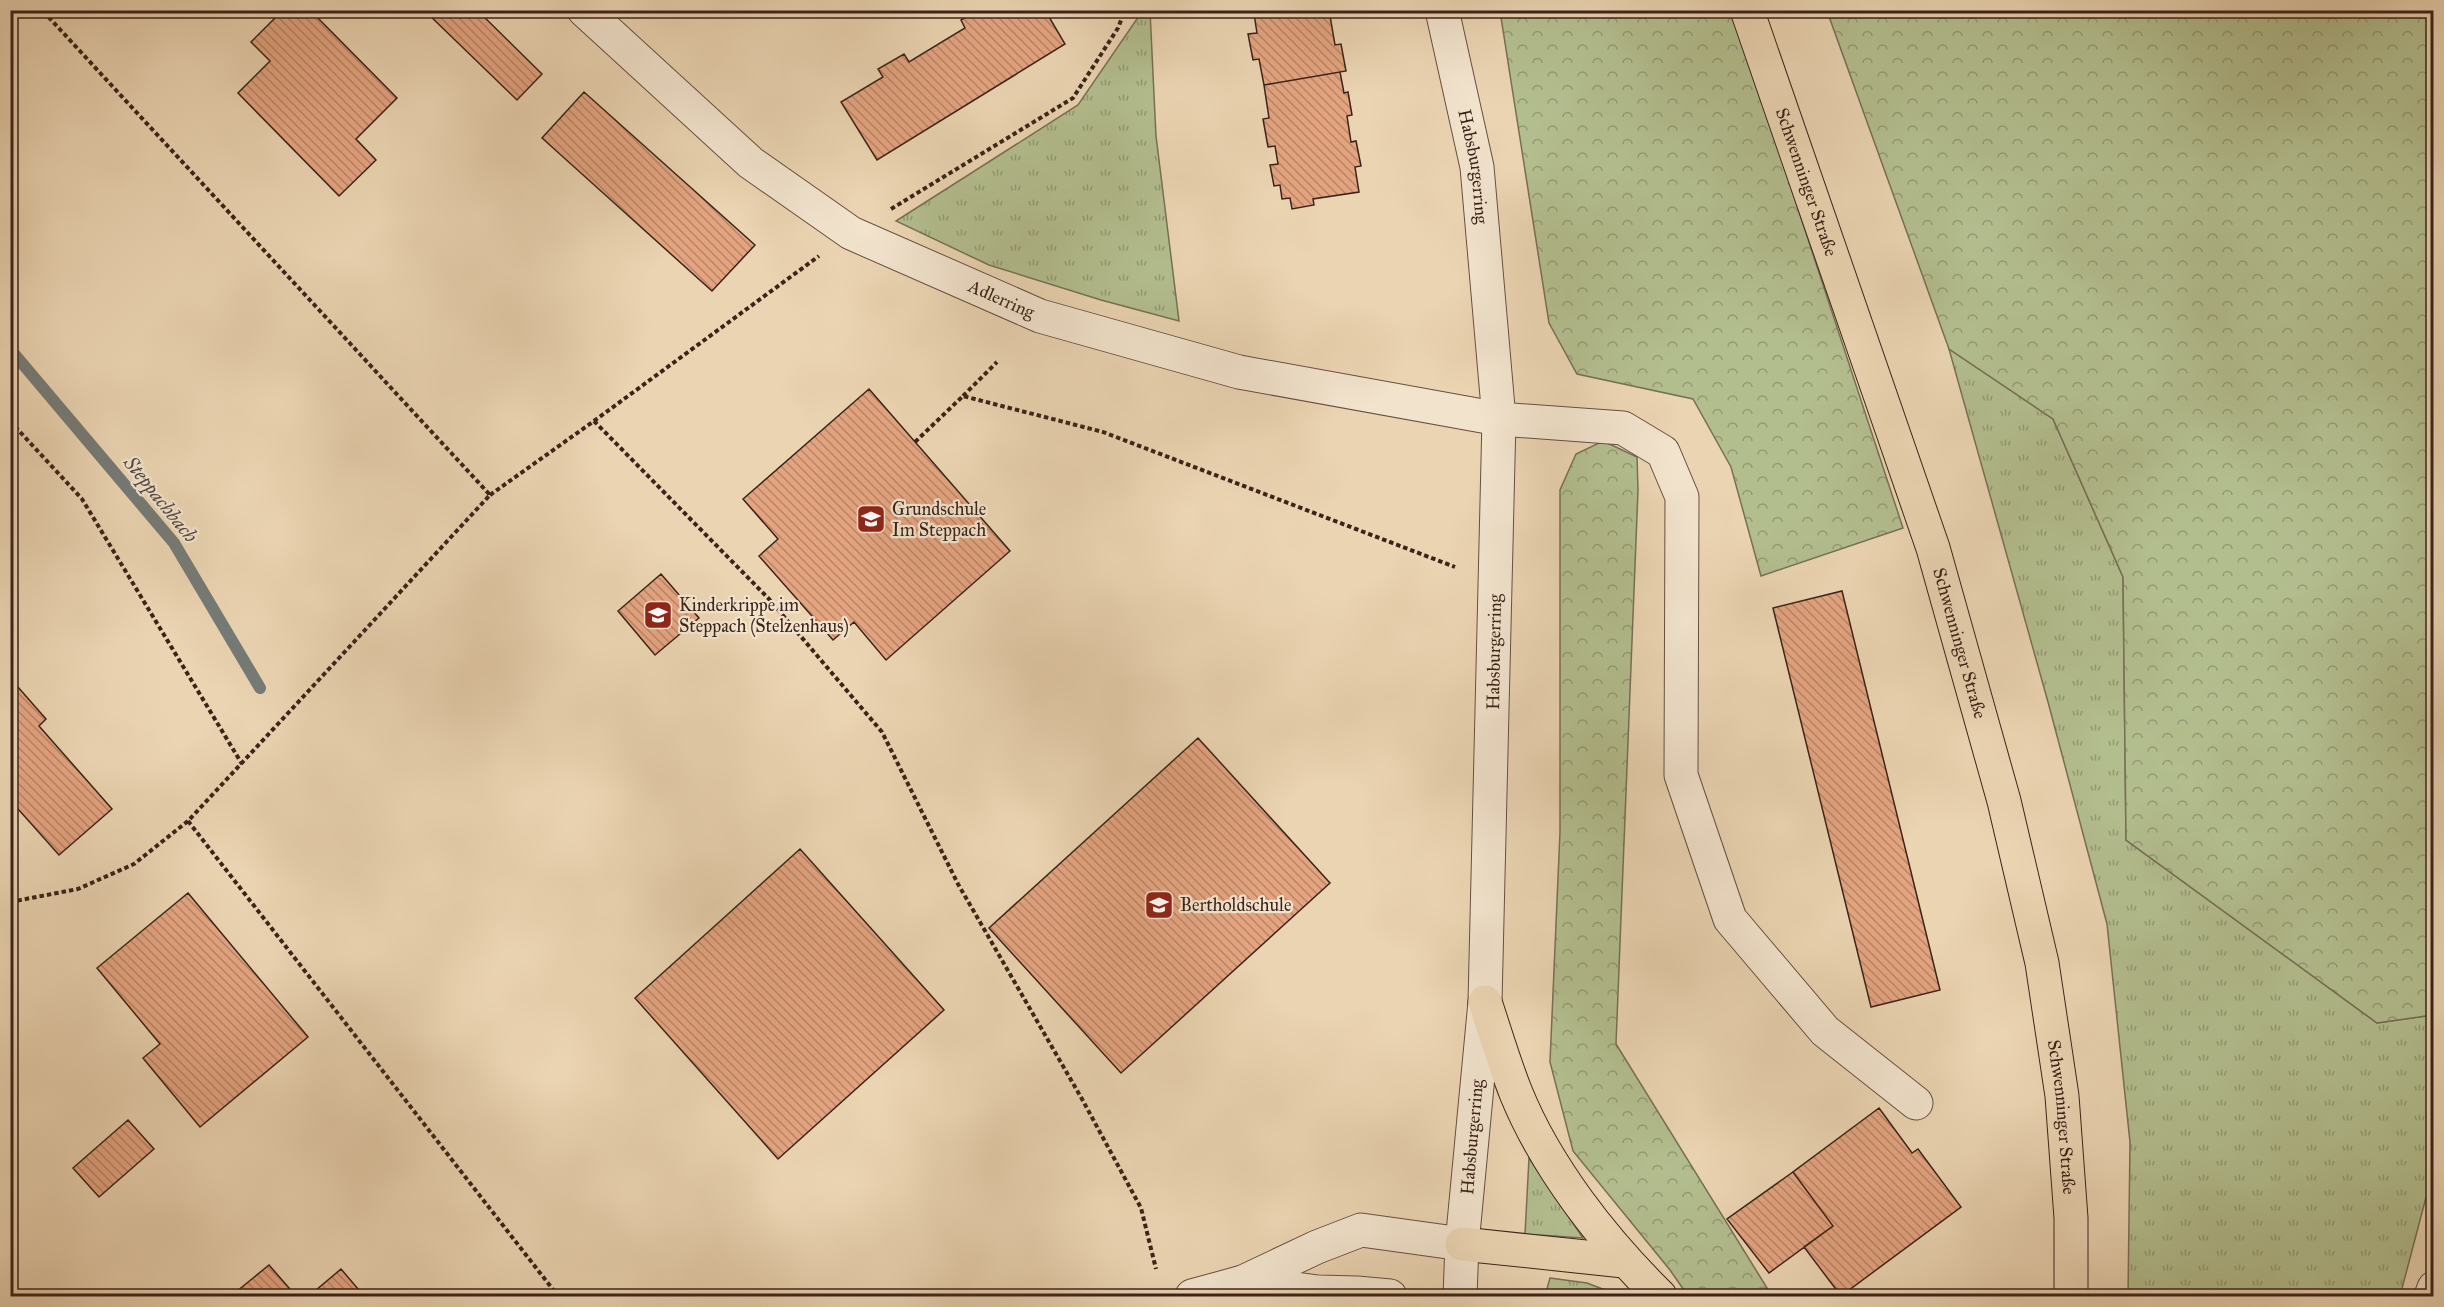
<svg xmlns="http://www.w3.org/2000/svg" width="2444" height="1307" viewBox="0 0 2444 1307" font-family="'IM FELL Great Primer',serif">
	<defs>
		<pattern id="grass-tufts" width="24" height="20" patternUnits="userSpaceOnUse" patternTransform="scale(1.5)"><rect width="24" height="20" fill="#b3be8f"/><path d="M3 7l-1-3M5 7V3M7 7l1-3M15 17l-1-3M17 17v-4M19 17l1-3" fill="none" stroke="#939a74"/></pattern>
		<pattern id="forest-crowns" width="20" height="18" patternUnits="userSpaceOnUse" patternTransform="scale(1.5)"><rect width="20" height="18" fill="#b3be8f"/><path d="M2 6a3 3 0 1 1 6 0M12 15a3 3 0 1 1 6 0" fill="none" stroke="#939a74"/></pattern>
		<pattern id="building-back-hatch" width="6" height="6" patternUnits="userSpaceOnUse" patternTransform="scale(1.5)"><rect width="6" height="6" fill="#e4a480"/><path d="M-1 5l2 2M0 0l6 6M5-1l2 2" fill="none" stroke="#ba8568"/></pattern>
	</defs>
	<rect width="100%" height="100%" fill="#ebd4b2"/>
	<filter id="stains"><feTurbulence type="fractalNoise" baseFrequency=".00333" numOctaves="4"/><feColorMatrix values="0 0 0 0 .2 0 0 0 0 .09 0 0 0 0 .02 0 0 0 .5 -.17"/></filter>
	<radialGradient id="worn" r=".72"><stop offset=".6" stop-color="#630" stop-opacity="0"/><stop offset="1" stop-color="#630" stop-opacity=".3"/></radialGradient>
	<!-- grass -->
	<path fill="url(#grass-tufts)" stroke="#777054" stroke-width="1.5" d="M1143 10 1150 11 1156 136 1179 321 1101 300 989 265 896 221 1078 105Z
		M1949 349 2053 419 2123 577 2126 840 2377 1023 2433 1015V1171L2400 1296H2128L2130 1142 2107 924 2048 702Z
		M1529 1158 1583 1238 1525 1234Z
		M1550 1278 1587 1283 1621 1296H1545Z"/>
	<!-- forest -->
	<path fill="url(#forest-crowns)" stroke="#777054" stroke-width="1.5" d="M1500 11H1733L1903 528 1761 576 1731 467 1693 399 1577 374 1549 323Z
		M1827 11H2433V1015L2377 1023 2126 840 2123 577 2053 419 1949 349Z
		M1603 441 1637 457 1638 490 1616 1044 1772 1296H1688L1670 1270 1573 1151 1550 1062 1560 832V490L1576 454Z"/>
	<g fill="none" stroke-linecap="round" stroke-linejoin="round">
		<!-- stream -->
		<path stroke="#757b77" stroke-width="12" d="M10 349 174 543 260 688"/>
	</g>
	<!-- building -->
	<path fill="url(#building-back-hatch)" stroke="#3b231a" stroke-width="1.5" d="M283 10H310L397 98 356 139 376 160 339 196 238 93 270 61 251 42Z
		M424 10H477L542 74 517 100Z
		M977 10H1045L1065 44 877 160 841 102 883 77 878 69 904 54 909 62 965 28 961 20Z
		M1245 10H1329L1335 45 1341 44 1346 71 1264 85 1259 59 1253 60 1248 34 1257 33 1254 14 1246 16Z
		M1340 72 1344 93 1348 92 1352 115 1347 116 1351 142 1356 141 1361 166 1355 167 1359 192 1313 199 1314 205 1292 209 1290 198 1282 199 1280 185 1274 186 1270 165 1278 164 1275 146 1268 147 1263 119 1269 118 1264 85Z
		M584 92 755 245 712 291 542 138Z
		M869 389 1010 551 886 660 854 622 833 640 759 556 778 539 743 499Z
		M661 574 699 618 655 655 618 611Z
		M1842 591 1940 990 1871 1007 1773 608Z
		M10 678 46 719 39 726 112 809 59 855 10 800Z
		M1198 738 1330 883 1121 1073 989 928Z
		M800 849 944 1010 778 1159 635 998Z
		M188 893 308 1037 200 1127 143 1058 160 1044 97 968Z
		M1879 1108 1912 1153 1918 1149 1961 1207 1841 1296 1804 1247 1833 1226 1793 1172Z
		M128 1120 154 1149 99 1197 73 1168Z
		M1793 1172 1833 1226 1769 1273 1727 1219Z
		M269 1265 296 1296H231Z
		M341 1269 364 1296H309Z"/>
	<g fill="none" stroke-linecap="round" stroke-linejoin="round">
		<!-- minor casing -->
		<g stroke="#674f40" stroke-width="35">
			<g id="minor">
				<path id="s1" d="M584 10 751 163 851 233 1040 316 1239 372 1499 419 1623 428 1663 452 1682 497 1681 775 1730 919 1825 1031 1916 1103"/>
				<path id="s2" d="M1442 10 1477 167 1499 419 1485 1002 1462 1244 1460 1296"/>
				<path d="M1243 1282 1318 1292 1357 1293 1390 1296"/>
				<path d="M1192 1296 1243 1282 1317 1247 1361 1230 1462 1244"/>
				<path d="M2431 1296 2434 1288"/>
			</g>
		</g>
		<!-- major casing -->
		<g stroke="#3b231a" stroke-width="35">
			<g id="major">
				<path id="s3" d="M1747 10 1933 548 2004 801 2042 963 2062 1096 2071 1218V1296"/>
				<path d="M1485 1002C1495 1032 1504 1063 1516 1093 1546 1167 1603 1240 1660 1296"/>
				<path d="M1462 1244 1624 1261"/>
			</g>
		</g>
		<!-- path -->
		<path stroke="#3b231a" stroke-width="4" stroke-dasharray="4.5 3" stroke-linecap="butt" d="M891 209 1073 98 1118 28 1125 10
			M963 396 997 362
			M10 421 82 499 242 764
			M594 421 769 599 882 732 958 884 1082 1099 1141 1208 1156 1269
			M915 442 963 396 1103 432 1455 567
			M490 495 594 421 819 256
			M188 821 558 1296
			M10 902 78 889 134 864 188 821 490 495 42 10"/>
		<!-- minor -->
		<use href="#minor" stroke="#f2e3cd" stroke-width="33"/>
		<!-- major -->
		<use href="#major" stroke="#ebd4b2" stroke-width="33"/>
	</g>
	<!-- icons -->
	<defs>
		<g id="school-square" transform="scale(1.5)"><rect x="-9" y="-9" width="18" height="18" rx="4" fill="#8f2418" stroke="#f2e3cd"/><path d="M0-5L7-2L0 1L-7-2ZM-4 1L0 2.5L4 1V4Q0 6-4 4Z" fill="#fff"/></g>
	</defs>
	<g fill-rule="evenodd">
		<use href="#school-square" x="871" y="519"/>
		<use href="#school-square" x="658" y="615"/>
		<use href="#school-square" x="1159" y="905"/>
	</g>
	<g text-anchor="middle" stroke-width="4.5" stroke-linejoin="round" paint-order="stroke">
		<!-- street labels -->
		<g font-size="18" fill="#3b231a" stroke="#f2e3cd">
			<text dy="6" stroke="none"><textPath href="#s2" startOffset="160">Habsburgerring</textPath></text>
			<text dy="6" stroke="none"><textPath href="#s3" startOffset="182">Schwenninger Straße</textPath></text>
			<text dy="6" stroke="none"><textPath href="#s1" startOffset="513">Adlerring</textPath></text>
			<text dy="6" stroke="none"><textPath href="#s3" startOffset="668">Schwenninger Straße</textPath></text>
			<text transform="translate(1494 652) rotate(-89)" y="6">Habsburgerring</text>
			<text dy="6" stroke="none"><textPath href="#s3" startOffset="1154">Schwenninger Straße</textPath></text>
			<text transform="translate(1472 1137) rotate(-85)" y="6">Habsburgerring</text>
		</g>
		<!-- poi labels -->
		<g font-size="18" fill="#3b231a" stroke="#f2e3cd" text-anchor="start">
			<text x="892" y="515">Grundschule<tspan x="892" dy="21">Im Steppach</tspan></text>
			<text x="679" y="611">Kinderkrippe im<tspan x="679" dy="21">Steppach (Stelzenhaus)</tspan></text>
			<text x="1180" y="911">Bertholdschule</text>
		</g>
		<!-- water labels -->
		<g font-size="20" font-style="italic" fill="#534841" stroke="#f2e3cd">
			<text transform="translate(161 499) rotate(51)" y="7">Steppachbach</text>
		</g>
	</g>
	<!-- margin -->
	<rect width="2444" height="1307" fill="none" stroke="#ebd4b2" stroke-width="36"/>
	<rect x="12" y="12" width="2420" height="1283" fill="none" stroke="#3b231a" stroke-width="3"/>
	<rect x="18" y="18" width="2408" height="1271" fill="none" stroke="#3b231a" stroke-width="1.5"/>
	<rect width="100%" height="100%" filter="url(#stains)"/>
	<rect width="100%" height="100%" fill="url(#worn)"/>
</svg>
